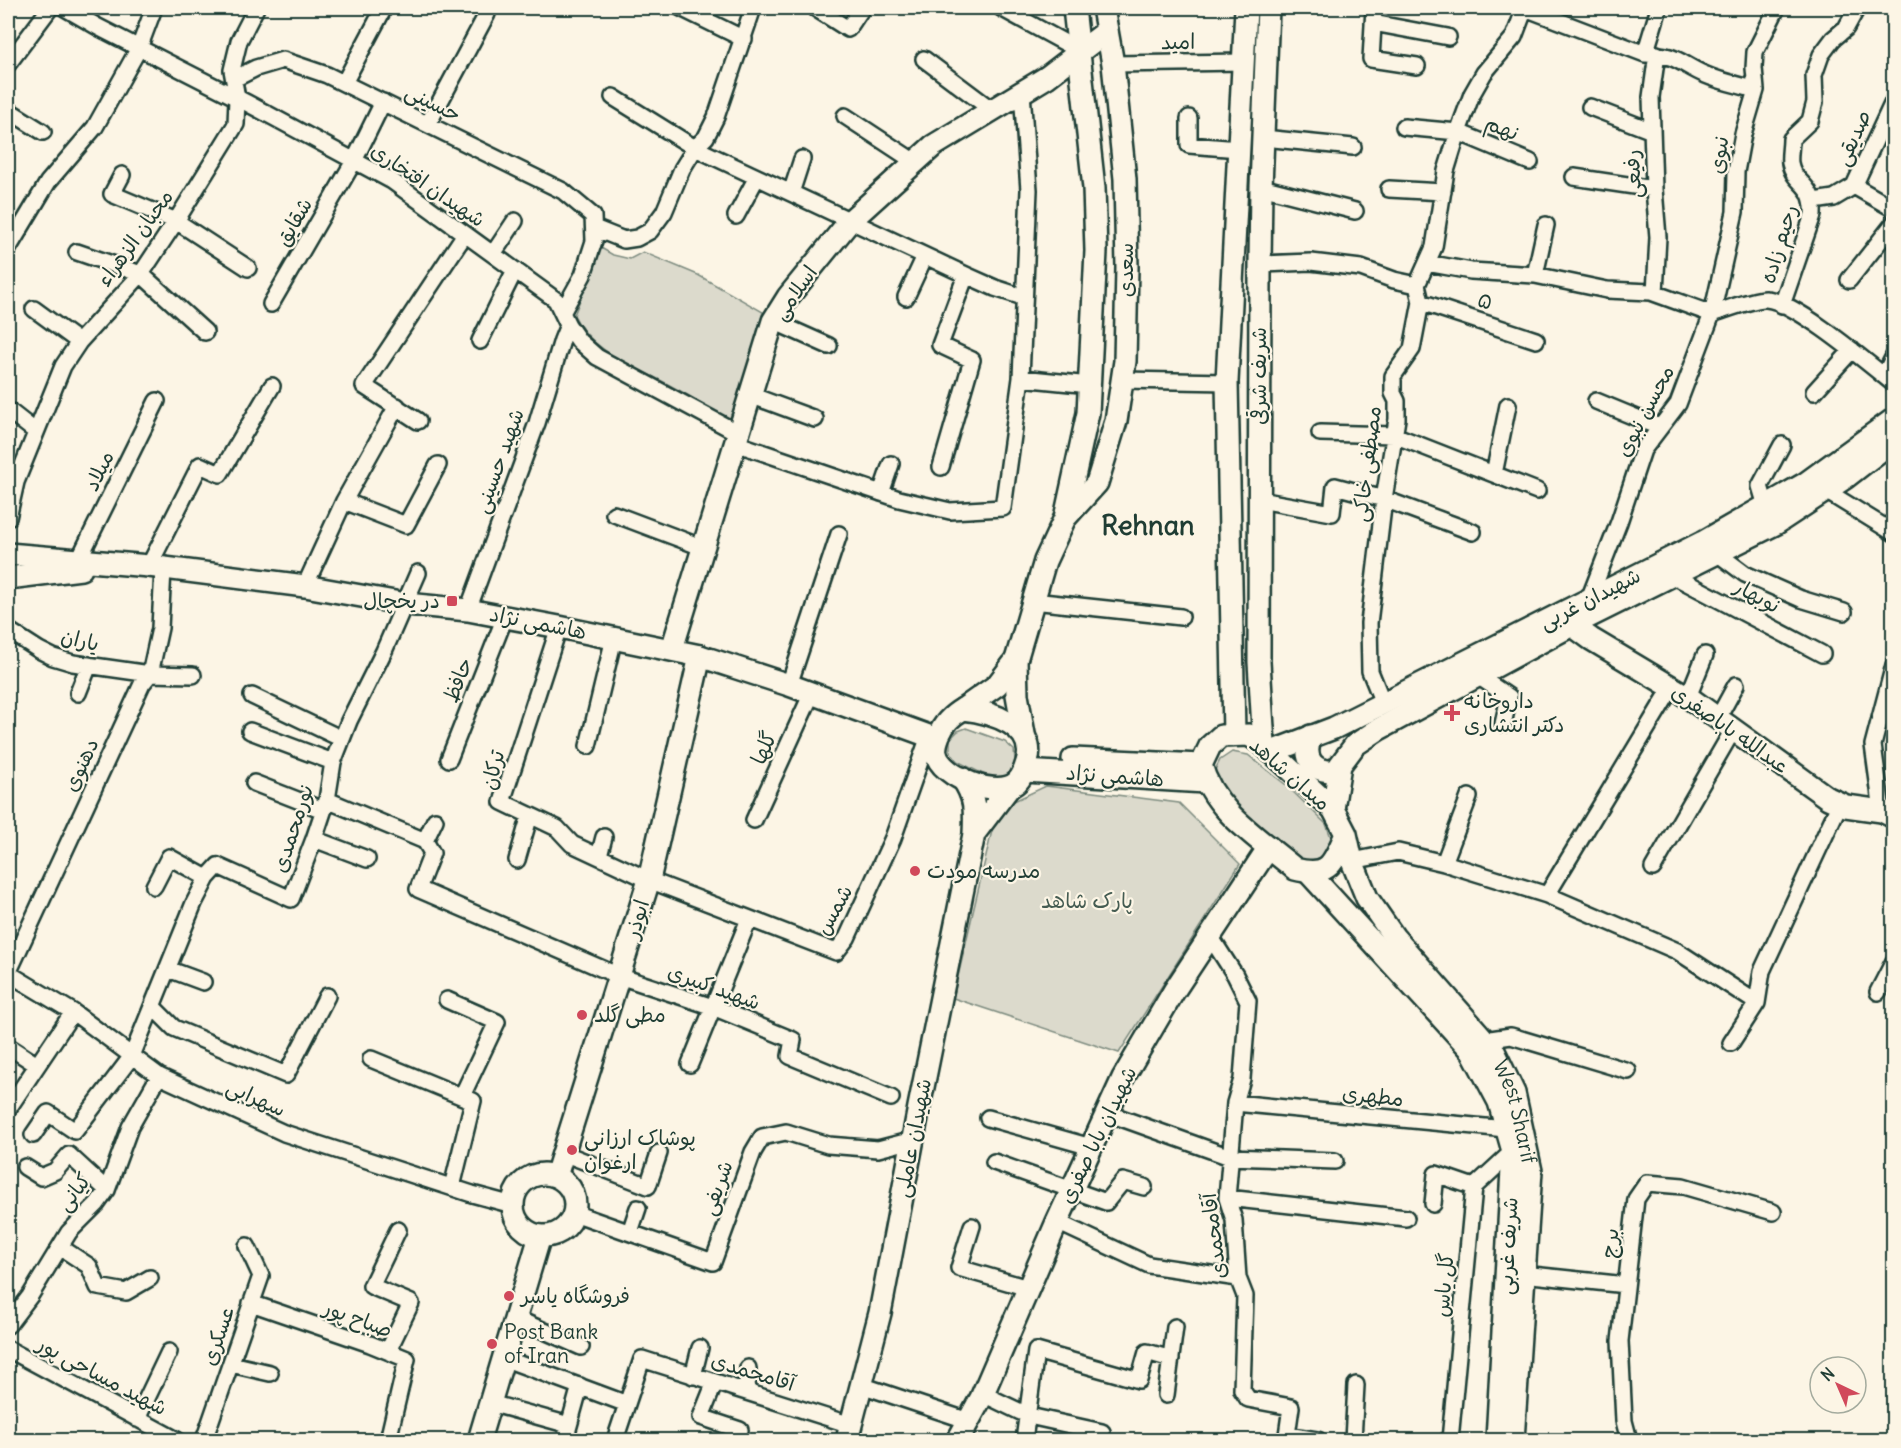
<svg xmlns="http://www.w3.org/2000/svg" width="1901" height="1448" viewBox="0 0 1901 1448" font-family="Delius,'Playpen Sans Arabic',sans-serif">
	<rect width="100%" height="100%" fill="#fcf5e5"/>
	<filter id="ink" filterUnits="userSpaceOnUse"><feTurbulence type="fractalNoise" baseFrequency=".0167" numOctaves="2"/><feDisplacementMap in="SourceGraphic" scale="12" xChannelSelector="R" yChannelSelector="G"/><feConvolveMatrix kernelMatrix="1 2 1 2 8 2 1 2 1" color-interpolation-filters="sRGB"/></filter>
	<g filter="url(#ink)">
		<!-- green -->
		<path fill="#dcdacc" stroke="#7e8c80" stroke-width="1.5" d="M601 248 613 255 630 259 643 252 698 275 763 312 740 391 729 420C711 409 692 397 673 387 638 367 592 354 574 315Z
			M966 728 1005 742 1014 750 1015 760 1012 773 1002 778H991L957 761 950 751V739L958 731Z
			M1232 752 1248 755 1286 785 1326 824 1332 840C1325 860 1324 866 1301 863L1229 801 1214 772 1220 760Z
			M1046 786 1179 803 1240 864 1119 1053 953 998 997 809Z"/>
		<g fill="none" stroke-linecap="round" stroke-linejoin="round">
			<!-- street casing -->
			<g stroke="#1f3d34" stroke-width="20">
				<path id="street" d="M65 8 98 27 247 103 392 181 556 300 568 325 579 341 597 357 738 433
					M681 8 744 39
					M815 8 848 29 862 8
					M1001 8 1080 51
					M1374 8 1371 59 1417 66
					M1525 8 1645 54C1678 54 1680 64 1706 75 1722 82 1740 85 1756 90
					M1373 23 1448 37
					M1645 54 1659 8
					M924 59 992 110
					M8 64 50 8
					M1113 64 1244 62
					M234 79 256 68 283 60 327 75 563 191 593 216 594 241 583 275 563 311
					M344 83 384 8
					M613 97 695 148 966 275 995 288 1023 297
					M1590 107 1652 131
					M8 110 43 132
					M845 116 915 162
					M1189 118V145L1239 149
					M428 124 487 14
					M1404 127 1458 132 1530 162
					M1263 138 1353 147
					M122 175 112 194 176 221 248 268
					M1574 177 1654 189
					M1854 186 1894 209
					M1261 187 1355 211
					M1389 189 1443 192
					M791 193 802 159
					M1814 201 1834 198 1854 186 1894 100
					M736 216 757 177
					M594 228 624 240 637 238 650 231 664 212 682 169 695 148 706 137 716 117 753 8
					M8 249 48 182 95 127 139 48 154 8
					M77 252 141 274 205 332
					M493 254 515 221
					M1427 263 1471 271 1535 275 1607 290 1651 292 1712 314 1678 404 1643 450 1619 522 1589 599
					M1260 264 1311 262 1361 268 1394 280 1417 285
					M1535 275 1546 225
					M1849 280 1894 223
					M1655 293 1658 237 1654 189 1651 97 1657 54
					M906 297 925 256
					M1421 302 1536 340
					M271 304 354 161 383 102
					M1782 305 1813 215C1815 182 1794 186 1790 163 1789 156 1791 147 1791 139L1810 121 1815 102 1814 75 1821 55 1833 39 1846 28 1857 8
					M34 309 79 342
					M1712 314 1735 212 1736 172 1743 134 1756 90 1754 68 1755 52 1777 8
					M1712 314C1724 310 1756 298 1766 299 1795 301 1869 364 1894 384
					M773 321 829 346
					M480 341 515 270
					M1884 376 1894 356
					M1021 378 1090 385
					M1123 380 1227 382
					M1814 392 1852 350
					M750 395 815 419
					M1596 401 1659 427
					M8 410 36 432
					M418 421 364 386 465 234
					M1320 433 1394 435 1537 491
					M735 443 899 499 950 511 1003 508 1021 378 1029 190 1022 92
					M941 467 972 360 940 345 966 275
					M1494 474 1508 405
					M1826 491 1894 533
					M881 493 891 464
					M1259 500 1332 513 1335 486 1384 499 1473 532
					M344 501 406 525 438 465
					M1766 506 1760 486 1782 445
					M614 514 704 548
					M8 518 16 482 63 366 79 342 141 274 176 221 236 124 237 98 232 70 239 41 256 8
					M1717 553 1745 574 1801 599 1844 612
					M79 559 157 401
					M149 566 200 465 220 474 272 386
					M1672 575 1822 654
					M305 586 344 501 397 406
					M1033 601 1181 617
					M468 610 537 423 562 340 568 325
					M559 627 502 802 557 828 572 844 649 880 836 952 847 938 893 838 929 736
					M8 630 39 650 53 657 73 663 150 674 193 675
					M1478 676 1509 697 1503 724
					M789 685 839 534
					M78 693 89 665
					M252 696 342 739
					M1688 697 1705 655
					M1383 703 1370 671 1369 623 1384 499 1397 419V401L1393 393V376L1412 349 1421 302 1417 285 1434 247 1446 171 1458 132 1472 94 1484 73 1514 37 1525 8
					M1718 718 1736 685
					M250 731 333 762
					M588 746 614 638
					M449 759 505 617
					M254 783 323 810
					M327 800 425 841 432 853 418 889 619 976 713 1007 793 1040 790 1056 891 1098
					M1882 811 1873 745 1894 665
					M754 820 812 693
					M314 839 367 859
					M425 841 435 820
					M599 856 604 837
					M517 860 530 815
					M1352 861 1398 852 1444 863 1547 895 1677 951 1757 1003
					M1444 863 1469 797
					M1653 868 1733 730
					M154 886 169 857 207 878
					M1547 895 1672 687
					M1210 936 1235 975 1248 1001 1242 1079 1235 1103 1227 1198 1234 1220 1238 1278 1245 1296 1242 1390 1248 1399 1291 1407 1287 1435 1318 1440
					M168 969 203 982
					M8 973 73 1012 159 1076 284 1133 472 1194 513 1205
					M8 973 142 684 150 674 160 628 163 569
					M1878 992 1894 961
					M447 1000 497 1022 462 1096
					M153 1007 174 1028 286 1075 327 996
					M1484 1040 1511 1036 1628 1071
					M1731 1043 1757 1003 1762 971 1840 803
					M8 1046 37 1065
					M371 1059 473 1101 452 1187
					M690 1064 749 919
					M1235 1103 1506 1129
					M8 1109 73 1012
					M1107 1113 1230 1157 1335 1161
					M988 1118 1091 1147
					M33 1135 48 1113 75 1131 132 1056 194 903 207 878 218 866 291 899 314 839 327 800 333 762 349 721 384 651 418 573
					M563 1153 648 1186 659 1153
					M994 1162 1106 1202 1123 1181 1144 1187
					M25 1167 41 1177 55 1171 69 1155 107 1190
					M1227 1198 1406 1218
					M1433 1204 1436 1174 1474 1187
					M574 1213 713 1262 753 1152 762 1137 786 1132 828 1145 878 1149 913 1140
					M1057 1222 1149 1265 1238 1278
					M972 1226 959 1268 1028 1288
					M630 1232 638 1208
					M60 1247 89 1266 98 1287 126 1292 150 1278
					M1532 1275 1626 1285
					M251 1303 370 1344 407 1359 388 1440
					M515 1318 581 1347
					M8 1325 30 1296 69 1232 97 1204 107 1190 130 1127 159 1076
					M8 1349 177 1440
					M388 1351 411 1303 371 1286 398 1230
					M503 1358 627 1404
					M231 1364 270 1373
					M693 1376 700 1348
					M715 1382 701 1417 740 1430 738 1440
					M861 1385 969 1421
					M747 1392 748 1368
					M983 1394 1029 1416 1102 1432
					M1166 1395 1175 1327
					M490 1403 569 1425
					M137 1419 169 1352
					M204 1440 261 1276 247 1246
					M565 1440 580 1386
					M615 1440 642 1359 851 1425
					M1024 1440 1036 1351 1139 1380 1147 1352 1171 1359
					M1353 1440 1356 1385
					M1450 1440 1474 1187 1513 1151
					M1629 1440 1624 1421 1620 1341 1636 1199 1647 1183 1683 1186 1773 1212"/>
			</g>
			<!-- secondary casing -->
			<g stroke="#1f3d34" stroke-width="26">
				<g id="secondary">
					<path d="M1067 516 1097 483 1116 421 1125 361 1127 267 1125 179 1113 64 1103 8"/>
					<path d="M8 554 149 566 305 586 406 604 468 610 559 627 700 656 789 685 937 739"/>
					<path d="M8 578 81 569"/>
					<path d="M1572 625 1591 639 1688 697 1828 798 1846 806 1882 811 1894 817"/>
					<path d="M672 649 773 321 788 297 849 222 933 146 1047 77 1107 31"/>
					<path d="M963 709C991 712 1038 726 1027 762 1025 769 1022 777 1017 782 999 800 940 777 936 753 935 748 937 740 939 735 944 723 951 716 963 709Z"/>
					<path d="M963 709 997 685 1016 660"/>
					<path d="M1024 734 1017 695 1016 660 1045 561 1065 518 1088 413 1096 251 1094 188 1074 8"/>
					<path d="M1234 734 1227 382 1246 8"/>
					<path d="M1311 736C1302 759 1313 773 1338 771"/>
					<path d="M1264 745 1259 662 1260 264 1261 187 1268 8"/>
					<path d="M1271 752 1334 728 1703 542 1806 483 1894 419"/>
					<path d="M1073 759 1201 765"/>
					<path d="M1025 771 1205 782"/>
					<path d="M1333 809 1340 765 1355 745 1379 729 1572 625 1777 523 1845 478 1894 440"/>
					<path d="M974 834 1008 789"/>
					<path id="s1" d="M1346 834C1333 863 1330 878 1295 869 1260 839 1213 811 1201 765L1210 746 1221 736 1249 735 1264 745 1333 809 1346 834 1352 861 1367 898 1394 937 1494 1051 1514 1093 1531 1171 1513 1440"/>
					<path d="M1308 872 1472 1051 1499 1102 1513 1151 1497 1440"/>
					<circle cx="544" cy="1205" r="31"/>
					<path d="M556 1176 649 880 700 656"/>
					<path d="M479 1440 540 1236"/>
					<path d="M847 1440 880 1313 919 1107 974 834C975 811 976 798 962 778"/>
					<path d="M958 1440 981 1398 1057 1222 1123 1078 1174 991 1269 847"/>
				</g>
			</g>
			<!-- street -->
			<use href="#street" stroke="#fcf5e5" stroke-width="15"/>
			<!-- secondary -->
			<use href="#secondary" stroke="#fcf5e5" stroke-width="21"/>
		</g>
	</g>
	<!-- markers -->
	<g fill="#d1495b" stroke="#fcf5e5" stroke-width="2">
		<rect x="446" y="595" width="12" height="12" rx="3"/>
		<path d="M1449 704h6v6h6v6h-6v6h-6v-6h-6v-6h6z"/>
		<circle cx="915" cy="871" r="6"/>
		<circle cx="582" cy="1015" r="6"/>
		<circle cx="572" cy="1150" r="6"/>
		<circle cx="509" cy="1296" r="6"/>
		<circle cx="492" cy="1344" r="6"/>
	</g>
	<g text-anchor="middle" stroke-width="4.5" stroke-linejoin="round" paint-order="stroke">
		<!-- street labels -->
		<g font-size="21" fill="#1f3d34" stroke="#fcf5e5">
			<text transform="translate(1178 42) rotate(-1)" y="7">امید</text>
			<text transform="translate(433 103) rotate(26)" y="7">حسینی</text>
			<text transform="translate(1502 128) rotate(22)" y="7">نهم</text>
			<text transform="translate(1853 138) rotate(-66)" y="7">صدیقی</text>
			<text transform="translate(1719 155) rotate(-82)" y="7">نبوی</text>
			<text transform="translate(1633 174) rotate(-93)" y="7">رفیعی</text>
			<text transform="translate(428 185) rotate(34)" y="7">شهیدان افتخاری</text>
			<text transform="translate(294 222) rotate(-60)" y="7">شقایق</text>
			<text transform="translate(135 238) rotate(-54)" y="7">محبان الزهراء</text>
			<text transform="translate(1779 244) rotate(-73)" y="7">رحیم زاده</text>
			<text transform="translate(1126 270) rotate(-90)" y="7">سعدی</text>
			<text transform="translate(795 293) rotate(-55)" y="7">اسلامی</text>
			<text transform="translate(1485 301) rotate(18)" y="7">۵</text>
			<text transform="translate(1259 376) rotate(-90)" y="7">شریف شرقی</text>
			<text transform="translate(1645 411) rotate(-62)" y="7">محسن نبوی</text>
			<text transform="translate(499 461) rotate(-70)" y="7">شهید حسینی</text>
			<text transform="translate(1367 464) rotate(-83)" y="7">مصطفی خاکی</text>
			<text transform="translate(99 471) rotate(-64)" y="7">میلاد</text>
			<text transform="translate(1757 596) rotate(28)" y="7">نوبهار</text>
			<text transform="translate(1590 599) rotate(-27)" y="7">شهیدان غربی</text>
			<text transform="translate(538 623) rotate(11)" y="7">هاشمی نژاد</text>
			<text transform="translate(80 640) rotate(13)" y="7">یاران</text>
			<text transform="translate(458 680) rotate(-69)" y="7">حافظ</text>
			<text transform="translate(1730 729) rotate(35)" y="7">عبدالله باباصفری</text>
			<text transform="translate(764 748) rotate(-66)" y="7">گلها</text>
			<text transform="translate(81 765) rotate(-65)" y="7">دهنوی</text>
			<text transform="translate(493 770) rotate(-76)" y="7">ترکان</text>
			<text transform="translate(1290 774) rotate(41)" y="7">میدان شاهد</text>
			<text transform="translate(1115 776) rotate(4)" y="7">هاشمی نژاد</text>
			<text transform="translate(293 828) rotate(-72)" y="7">نورمحمدی</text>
			<text transform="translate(834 910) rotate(-61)" y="7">شمس</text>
			<text transform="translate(637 919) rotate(-73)" y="7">ابوذر</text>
			<text transform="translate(714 987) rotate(20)" y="7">شهید کبیری</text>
			<text transform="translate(1373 1096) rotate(6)" y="7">مطهری</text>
			<text transform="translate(256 1098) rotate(24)" y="7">سهرابی</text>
			<text dy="7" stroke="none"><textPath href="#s1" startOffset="750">West Sharif</textPath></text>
			<text transform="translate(1098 1135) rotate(-64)" y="7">شهیدان بابا صفری</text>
			<text transform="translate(913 1138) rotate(-79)" y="7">شهیدان عاملی</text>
			<text transform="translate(717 1188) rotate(-70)" y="7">شریفی</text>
			<text transform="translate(74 1192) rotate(-52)" y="7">کیانی</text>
			<text transform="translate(1214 1236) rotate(-97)" y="7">آقامحمدی</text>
			<text transform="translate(1610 1243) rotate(-83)" y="7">برج</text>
			<text transform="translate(1508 1246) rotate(-87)" y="7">شریف غربی</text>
			<text transform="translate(1444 1285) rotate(-85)" y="7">گل یاس</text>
			<text transform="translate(358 1319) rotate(20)" y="7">صباح پور</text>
			<text transform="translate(218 1336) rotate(-71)" y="7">عسکری</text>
			<text transform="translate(753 1372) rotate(17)" y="7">آقامحمدی</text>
			<text transform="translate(102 1376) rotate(28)" y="7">شهید مساحی پور</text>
		</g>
		<!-- poi labels -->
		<g font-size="21" fill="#1f3d34" stroke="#fcf5e5" text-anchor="start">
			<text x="440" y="608" text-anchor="end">در یخچال</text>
			<text x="1464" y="708">داروخانه<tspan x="1464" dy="24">دکتر انتشاری</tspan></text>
			<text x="927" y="878">مدرسه مودت</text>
			<text x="594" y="1022">مطی گلد</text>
			<text x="584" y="1145">پوشاک ارزانی<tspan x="584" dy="24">ارغوان</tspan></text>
			<text x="521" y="1303">فروشگاه یاسر</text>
			<text x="504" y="1339">Post Bank<tspan x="504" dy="24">of Iran</tspan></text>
		</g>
		<!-- park labels -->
		<g font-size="21" fill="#455c52" stroke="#fcf5e5">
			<text x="1087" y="908">پارک شاهد</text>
		</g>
		<!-- district labels -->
		<g font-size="27" font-weight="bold" fill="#1f3d34" stroke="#fcf5e5">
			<text x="1148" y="535">Rehnan</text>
		</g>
	</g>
	<!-- margin -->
	<rect width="1901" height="1448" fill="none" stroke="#fcf5e5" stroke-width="30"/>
	<rect x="15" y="15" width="1871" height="1418" fill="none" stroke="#1f3d34" stroke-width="2" filter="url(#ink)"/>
	<!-- north arrow -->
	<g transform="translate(1838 1385) rotate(316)"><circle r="28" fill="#fcf5e5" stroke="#a4ab9e" stroke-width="1.5"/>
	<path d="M0-4.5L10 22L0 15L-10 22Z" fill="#d1495b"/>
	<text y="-9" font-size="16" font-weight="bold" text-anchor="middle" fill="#1f3d34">N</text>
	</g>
</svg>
